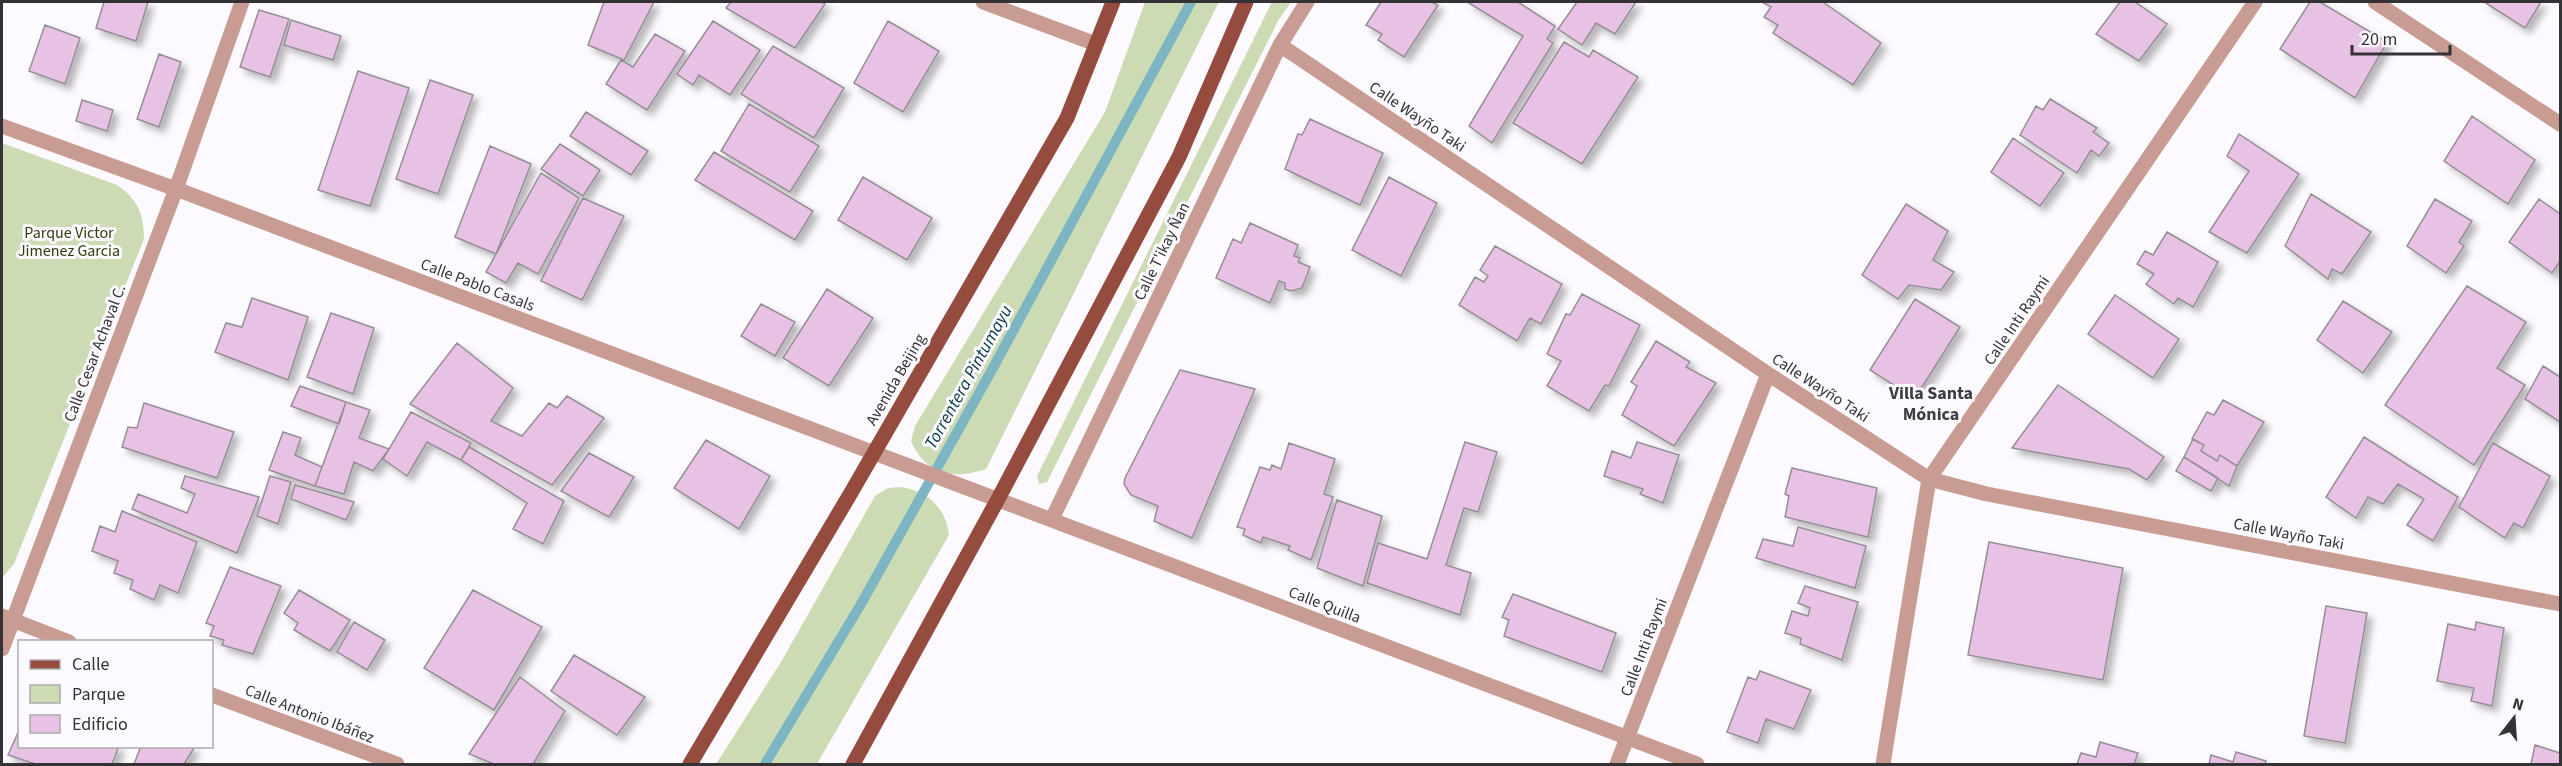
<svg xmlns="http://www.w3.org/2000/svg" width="2562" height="766" viewBox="0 0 2562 766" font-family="'Source Sans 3',sans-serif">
	<defs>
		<filter id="shadow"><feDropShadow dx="5.5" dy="5.5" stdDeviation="3" flood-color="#0004"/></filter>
	</defs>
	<rect width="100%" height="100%" fill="#fcfafe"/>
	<!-- green -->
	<path fill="#cddbb4" d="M1145 2H1219L986 469C953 480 926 475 911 441L915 426 1105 112Z
		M1272 2H1291L1278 21 1047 482 1039 484 1037 476Z
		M2 143 117 185C138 199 144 215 144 239L14 564 2 578Z
		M900 487C927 490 946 508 949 535L817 764H716L781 662 875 496 888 488Z"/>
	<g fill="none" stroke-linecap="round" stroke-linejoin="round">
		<!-- stream -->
		<path stroke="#7db5c3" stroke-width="10" d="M765 764 861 604 993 368 1191 2"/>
	</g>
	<!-- building -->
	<path fill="#e7c2e4" stroke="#968e96" stroke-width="1.5" filter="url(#shadow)" d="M104 2H148L136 41 96 28Z
		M604 2H654L624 60 588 45Z
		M731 2H821L825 4 795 48 726 8Z
		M1381 2H1431L1438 5 1404 57 1378 40 1382 34 1366 25Z
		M1467 2H1518L1555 26 1547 39 1553 43 1492 143 1469 126 1523 36Z
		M1577 2H1636L1615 34 1596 23 1582 45 1558 29Z
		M1762 2H1823L1881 43 1853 85 1773 33 1778 25 1764 17 1771 7Z
		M2120 2H2135L2167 24 2139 61 2096 34Z
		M2310 2H2320L2387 42 2355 98 2280 49Z
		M2484 2H2541L2525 28Z
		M259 10 289 19 270 77 240 67Z
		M291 20 341 36 333 60 284 45Z
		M713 21 760 50 730 95 699 75 693 85 677 74Z
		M888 21 939 51 903 112 854 83Z
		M45 25 80 38 65 84 29 71Z
		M655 34 685 51 647 110 606 84 621 60 633 67Z
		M1564 42 1589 57 1593 50 1638 77 1582 164 1513 123Z
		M773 46 844 88 814 138 741 94Z
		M159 54 181 62 159 127 137 119Z
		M358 71 409 88 370 206 318 190Z
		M430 80 473 95 438 194 396 179Z
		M2050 99 2097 128 2093 132 2109 143 2099 156 2091 150 2077 173 2020 135 2036 106 2043 110Z
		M82 100 113 110 107 131 76 121Z
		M749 104 819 146 790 192 721 151Z
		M586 112 648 151 631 175 570 136Z
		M2472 116 2535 160 2508 204 2444 161Z
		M1310 119 1383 153 1360 205 1285 169 1298 134 1302 135Z
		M2239 134 2299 174 2247 253 2209 232 2249 171 2227 156Z
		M2013 138 2064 173 2040 206 1991 172Z
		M560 144 600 170 583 196 541 169Z
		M490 146 531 164 496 254 455 237Z
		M714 152 813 211 795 240 695 180Z
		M541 173 579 198 538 274 518 263 506 283 486 272Z
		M863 177 932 218 907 260 838 220Z
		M1389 177 1437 203 1401 276 1352 250Z
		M2311 194 2371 232 2342 274 2332 269 2328 279 2285 246Z
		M583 198 624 216 582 300 541 281Z
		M2435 199 2472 221 2459 242 2464 246 2446 273 2407 246Z
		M2539 199 2560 214V261L2552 273 2509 242Z
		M1906 204 1948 231 1933 260 1954 272 1941 290 1909 285 1898 299 1862 275Z
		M1250 223 1298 245 1294 256 1300 258 1298 262 1310 267 1302 288 1291 291 1285 289V283L1279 281 1270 303 1216 278 1233 239 1241 243Z
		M2167 232 2218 262 2193 307 2178 298 2174 304 2146 284 2154 274 2137 264 2145 251 2153 255Z
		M1495 246 1562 284 1541 324 1530 318 1517 341 1459 305 1475 277 1484 282 1488 276 1480 270Z
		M2467 286 2526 322 2497 368 2525 385 2474 465 2385 405Z
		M827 289 873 318 829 386 783 358Z
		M1582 294 1640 325 1609 386 1605 385 1589 411 1547 386 1561 361 1547 354 1566 314 1570 315Z
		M2115 295 2179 339 2153 378 2088 334Z
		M252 298 308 317 288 380 215 352 226 323 242 327Z
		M1915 299 1960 327 1922 387 1903 391 1870 370Z
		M2343 301 2392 332 2363 373 2317 340Z
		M761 304 795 322 775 356 741 336Z
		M331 313 374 328 353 394 307 377Z
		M1656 341 1690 362 1686 367 1716 383 1674 446 1622 415 1637 386 1631 382Z
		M457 343 513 388 491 421 522 436 549 403 557 408 567 396 604 418 552 485 410 404Z
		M2543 366 2560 377V422L2525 399Z
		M1180 370 1255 389 1192 538 1154 521 1158 506 1131 495 1124 484 1125 478Z
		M2058 385 2164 457 2147 480 2129 469 2012 448Z
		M300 386 346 402 339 424 291 406Z
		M2223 400 2264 422 2237 466 2220 455 2217 461 2201 451 2204 445 2192 439 2207 412 2214 415Z
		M346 402 370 410 359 438 389 449 373 471 354 462 344 494 315 486Z
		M144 403 234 432 217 478 122 447 128 427 137 428Z
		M411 412 471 443 461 460 427 442 407 476 383 459Z
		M283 432 301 438 295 455 322 467 315 486 269 470Z
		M2364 437 2458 497 2433 541 2407 525 2424 499 2398 484 2383 504 2368 497 2356 518 2326 497Z
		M2193 439 2204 445 2201 451 2217 461 2220 455 2237 466 2229 486 2184 457Z
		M706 440 770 476 739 529 674 488Z
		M1465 442 1497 452 1478 512 1464 508 1446 565 1471 573 1460 615 1367 583 1378 543 1427 559Z
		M1637 442 1679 455 1663 503 1640 494 1643 489 1604 476 1612 451 1631 458Z
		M1289 443 1335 459 1324 494 1333 497 1311 560 1288 550 1290 546 1263 537 1261 543 1243 535 1245 529 1237 527 1260 467 1270 470 1272 465 1281 469Z
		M2493 443 2550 476 2523 528 2514 523 2505 538 2459 507Z
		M469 447 564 501 543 544 513 529 527 503 461 460Z
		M589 453 634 477 609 517 561 491Z
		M2184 457 2218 478 2211 491 2176 471Z
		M1792 468 1877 488 1868 537 1785 517 1789 496 1785 494Z
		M185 476 259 497 237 553 132 509 138 494 187 513 195 494 181 488Z
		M270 476 291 482 278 524 257 516Z
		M295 485 354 502 346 520 291 499Z
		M1337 500 1382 516 1363 586 1317 568Z
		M122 511 197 542 178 593 160 585 154 600 130 589 133 580 114 573 118 561 92 551 100 526 115 532Z
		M1798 527 1866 546 1855 588 1756 558 1763 539 1793 546Z
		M1989 542 2123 568 2103 680 1968 655Z
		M230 567 281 586 253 654 222 645 224 640 210 636 214 626 206 623Z
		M1805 586 1858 602 1842 660 1800 644 1801 638 1785 633 1792 611 1808 616 1810 608 1798 603Z
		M299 590 350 620 330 651 294 630 298 623 284 613Z
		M473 590 542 627 494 710 424 668Z
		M1513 594 1616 633 1602 672 1504 636 1509 620 1502 617Z
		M2326 606 2367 613 2345 743 2304 736Z
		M354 622 385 640 367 670 337 652Z
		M2476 622 2504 628 2492 706 2471 701 2474 688 2437 681 2448 624 2475 630Z
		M574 655 645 697 617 735 551 691Z
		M1760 671 1811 690 1794 729 1766 719 1758 743 1727 732 1748 677 1756 680Z
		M520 677 565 711 533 764H494L469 754Z
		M20 728V746H119L112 764H35L8 755Z
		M2100 742 2138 753 2134 764H2077L2081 753 2096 757Z
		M2535 745 2560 753V764H2531Z
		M141 746H189L194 748 184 764H134Z
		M2236 752 2266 761 2265 764H2209L2211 755 2233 762Z"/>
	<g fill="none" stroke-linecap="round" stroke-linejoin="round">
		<!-- minor -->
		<path stroke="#c89c93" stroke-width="15" d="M983 2 1096 44
			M2375 2 2560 124
			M1280 45 1768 374 1929 479 1987 494 2560 604
			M2 126 176 189 1697 764
			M1052 519 1280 45 1307 2
			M2 616 69 642
			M2 649 176 189 242 2
			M212 695 397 764
			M1617 764 1768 374
			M1883 764 1929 479 2255 2"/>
		<!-- primary -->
		<path stroke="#954b3d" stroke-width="15" d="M690 764 852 491 1067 118 1113 2
			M853 764 997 501 1179 157 1246 2"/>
	</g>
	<g text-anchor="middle" stroke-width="6" stroke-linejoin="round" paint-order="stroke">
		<!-- street labels -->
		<g font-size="16" fill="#343235" stroke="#fcfafe">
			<text transform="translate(1418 116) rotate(34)" y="6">Calle Wayño Taki</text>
			<text transform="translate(1161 251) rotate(-64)" y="6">Calle T'ikay Ñan</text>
			<text transform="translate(478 284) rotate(21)" y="6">Calle Pablo Casals</text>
			<text transform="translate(2016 320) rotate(-56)" y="6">Calle Inti Raymi</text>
			<text transform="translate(94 353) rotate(-69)" y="6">Calle Cesar Achaval C.</text>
			<text transform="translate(895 379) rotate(-60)" y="6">Avenida Beijing</text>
			<text transform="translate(1821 387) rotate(33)" y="6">Calle Wayño Taki</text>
			<text transform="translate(2289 533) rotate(11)" y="6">Calle Wayño Taki</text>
			<text transform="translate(1325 604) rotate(21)" y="6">Calle Quilla</text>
			<text transform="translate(1643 647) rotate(-69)" y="6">Calle Inti Raymi</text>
			<text transform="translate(310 713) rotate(21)" y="6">Calle Antonio Ibáñez</text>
		</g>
		<!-- park labels -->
		<g font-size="16" fill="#313e0d" stroke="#fcfafe">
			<text x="69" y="238">Parque Victor<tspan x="69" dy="18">Jimenez Garcia</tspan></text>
		</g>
		<!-- water labels -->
		<g font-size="18" font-style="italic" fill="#023943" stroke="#fcfafe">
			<text transform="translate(968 377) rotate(-61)" y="6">Torrentera Pintumayu</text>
		</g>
		<!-- neighbourhood labels -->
		<g font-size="18" font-weight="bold" fill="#403c44" stroke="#fcfafe">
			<text x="1931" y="399">Villa Santa<tspan x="1931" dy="21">Mónica</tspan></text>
		</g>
	</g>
	<!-- border -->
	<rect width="2562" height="766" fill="none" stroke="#343235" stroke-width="6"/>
	<!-- legend -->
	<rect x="18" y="640" width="195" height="108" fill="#fcfafe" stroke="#acaaae" stroke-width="1.5"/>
	<rect x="30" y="660" width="30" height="9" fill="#954b3d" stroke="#acaaae" stroke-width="1.5"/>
	<text x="72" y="670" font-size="18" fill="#343235">Calle</text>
	<rect x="30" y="685" width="30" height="18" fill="#cddbb4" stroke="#acaaae" stroke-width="1.5"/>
	<text x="72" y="700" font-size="18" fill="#343235">Parque</text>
	<rect x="30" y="715" width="30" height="18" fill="#e7c2e4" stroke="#acaaae" stroke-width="1.5"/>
	<text x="72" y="730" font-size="18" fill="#343235">Edificio</text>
	<!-- north arrow -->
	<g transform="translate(2514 718) rotate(17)" stroke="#fcfafe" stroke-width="4.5" paint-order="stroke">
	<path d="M0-4.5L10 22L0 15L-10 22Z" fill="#343235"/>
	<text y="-9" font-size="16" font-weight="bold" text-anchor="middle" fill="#343235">N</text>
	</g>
	<!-- scale -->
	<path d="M2352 45v9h98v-9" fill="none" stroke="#343235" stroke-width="3"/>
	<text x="2361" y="45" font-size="18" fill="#343235" stroke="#fcfafe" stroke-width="4.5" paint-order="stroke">20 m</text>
</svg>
